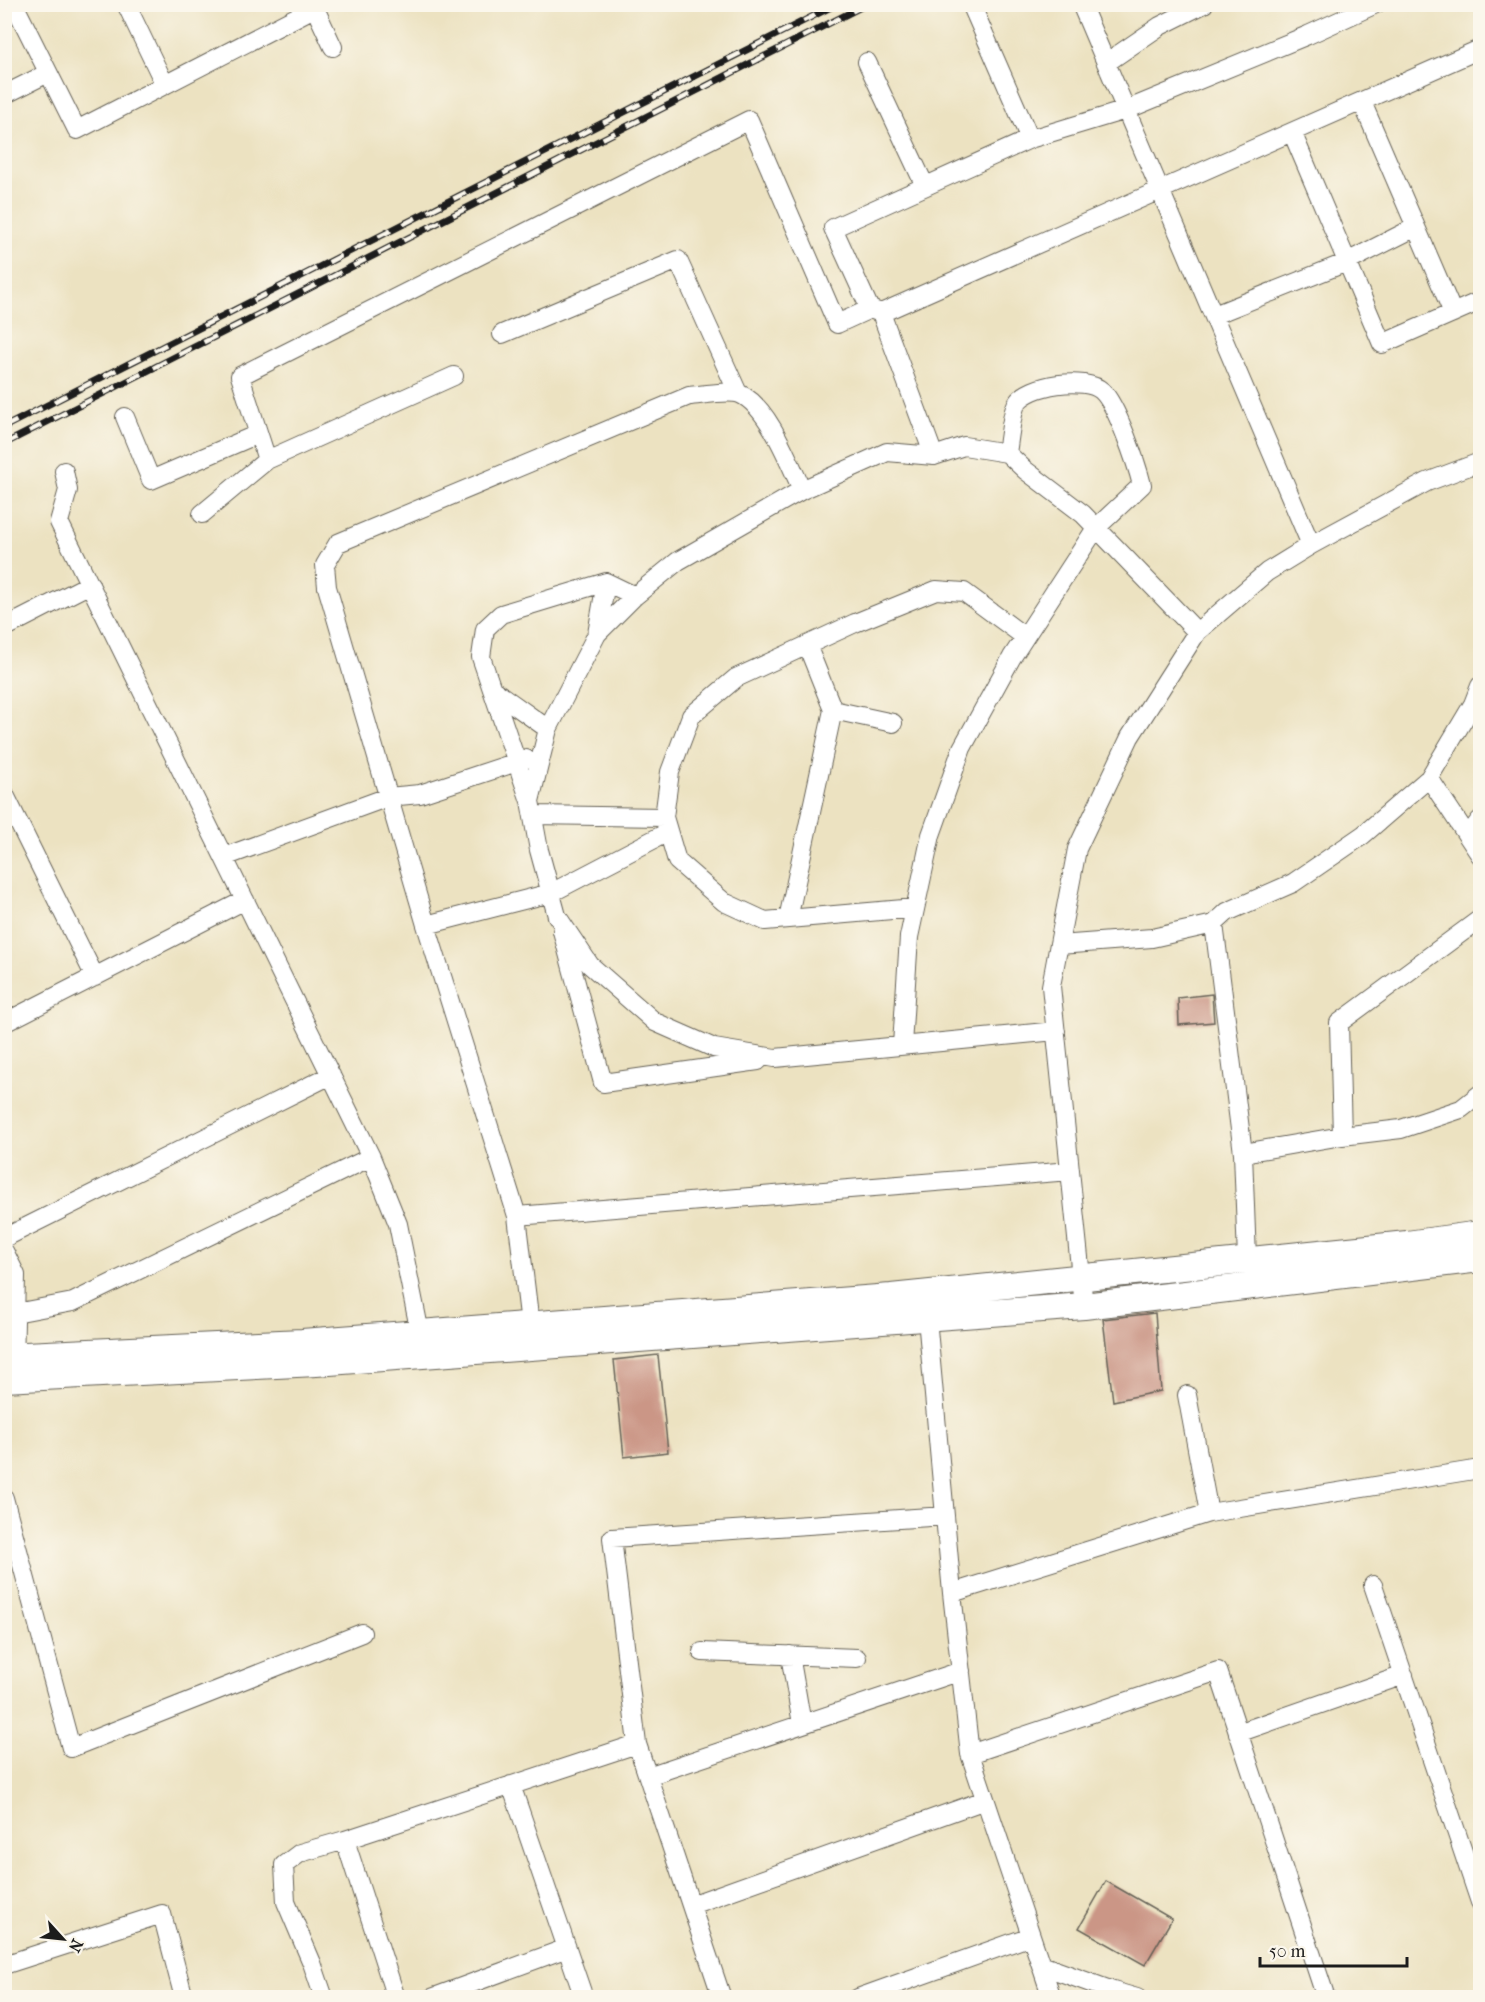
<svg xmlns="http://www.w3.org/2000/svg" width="1485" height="2002" viewBox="0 0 1485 2002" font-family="'IM FELL French Canon',serif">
	<rect width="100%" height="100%" fill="#fbf7ec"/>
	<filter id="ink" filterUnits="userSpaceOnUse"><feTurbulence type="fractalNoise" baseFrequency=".0167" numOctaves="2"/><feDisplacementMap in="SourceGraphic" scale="12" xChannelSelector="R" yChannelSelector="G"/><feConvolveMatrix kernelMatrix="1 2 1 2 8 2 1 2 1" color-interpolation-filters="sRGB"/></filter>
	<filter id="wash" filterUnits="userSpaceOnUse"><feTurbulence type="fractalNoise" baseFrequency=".008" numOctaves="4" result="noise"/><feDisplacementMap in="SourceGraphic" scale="24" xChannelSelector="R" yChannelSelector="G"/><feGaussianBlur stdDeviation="1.35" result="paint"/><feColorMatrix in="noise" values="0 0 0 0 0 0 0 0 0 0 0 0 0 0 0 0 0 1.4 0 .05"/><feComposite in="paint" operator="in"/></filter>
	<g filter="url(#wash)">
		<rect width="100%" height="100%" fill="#ece2c1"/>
		<g id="blocks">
			<!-- building -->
			<path fill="#cb9686" d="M1212 994 1214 1022 1179 1025 1178 998Z
				M1155 1313 1161 1391 1113 1401 1103 1319Z
				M658 1355 668 1452 624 1457 614 1360Z
				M1106 1881 1172 1919 1145 1965 1079 1928Z"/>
		</g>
	</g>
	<g filter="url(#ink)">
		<use href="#blocks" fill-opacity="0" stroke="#656156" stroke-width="1.5"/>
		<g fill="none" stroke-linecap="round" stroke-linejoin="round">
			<!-- street casing -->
			<g stroke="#656156" stroke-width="20">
				<path id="street" d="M14 4 77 130 314 8
					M126 4 165 85
					M313 4 333 47
					M971 4 1030 139
					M1081 4 1311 545
					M1376 4 1308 35 1126 110 1030 139 833 228 870 309 881 313 1480 49
					M867 62 925 186
					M1106 63 1160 26 1204 4
					M4 95 48 73
					M1362 102 1453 313
					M1292 132 1382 344 1480 301
					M881 313 934 456
					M1214 315 1347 262 1416 227
					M502 334 678 260 738 393
					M125 417 151 480 258 434
					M267 460 240 376 749 120 837 324 870 309
					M64 471 68 490 59 522 371 1157 398 1224 420 1333
					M202 514 267 460 454 376
					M4 628 90 584
					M597 634 606 582
					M492 689 548 729
					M833 710 893 723
					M1429 778 1480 855
					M4 793 95 977
					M530 801 481 657 485 629 501 614 606 582 635 596
					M533 815 664 817
					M1468 836 1480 820
					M224 857 388 797 420 794 526 759
					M915 908 765 921 724 902 677 861 664 817 670 772 691 716 736 678 855 623 936 590 964 592 1025 637
					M788 919 833 710 807 645
					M1214 924 1243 1153 1247 1259
					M426 925 551 893 668 832
					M562 931 603 1083 758 1061
					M1059 945 1152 938 1214 924 1227 912 1293 883 1363 835 1429 778 1473 704 1480 686
					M4 1023 245 900
					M1056 1031 775 1058 714 1048 655 1022 590 965 557 916 539 850 530 801 548 729 597 634 635 596 678 561 802 490 887 452 934 456 964 446 1007 453 1025 470 1083 514 1197 632
					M902 1045 909 937 931 835 962 748 1012 657 1096 528 1142 485C1137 465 1117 405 1102 391 1086 376 1028 384 1017 403 1012 410 1009 442 1007 453
					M1342 1136 1339 1023 1480 919
					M1243 1153 1342 1136 1401 1129 1461 1109 1480 1094
					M517 1216 1070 1171
					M4 1238 331 1075
					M4 1251 16 1275 14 1366
					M1084 1306 1051 986 1077 849 1130 737 1197 632 1267 572 1311 545 1427 482 1480 462
					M926 1307 952 1593 970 1754 1052 1998
					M15 1313 73 1302 371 1157
					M530 1324 517 1216 426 925 327 587 325 565 338 543 689 396C702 395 729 390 740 394 768 406 790 464 802 490
					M1187 1395 1209 1513
					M4 1498 71 1748 362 1633
					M1373 1585 1480 1902
					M952 1593 1209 1513 1480 1469
					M702 1652 857 1658
					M790 1655 802 1724
					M1238 1733 1404 1675
					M970 1754 1218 1671 1326 1998
					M648 1776 961 1671
					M511 1785 584 1998
					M691 1905 985 1800
					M4 1965 162 1914 184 1998
					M1041 1965 1113 1991 1115 1998
					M1113 1991 1137 1998
					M324 1998 312 1963 286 1902 284 1865 300 1853 345 1840
					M396 1998 345 1840 637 1744
					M432 1998 567 1948
					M722 1998 637 1744 612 1538 945 1516
					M858 1998 1031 1936"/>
			</g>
			<!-- secondary casing -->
			<g stroke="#656156" stroke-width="28">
				<path id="secondary" d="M4 1356 302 1342 891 1297 1407 1244 1480 1234
					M4 1379 316 1363 1084 1306 1480 1259"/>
			</g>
			<!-- street -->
			<use href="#street" stroke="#fff" stroke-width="18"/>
			<!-- secondary -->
			<use href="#secondary" stroke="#fff" stroke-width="26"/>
			<!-- rail casing -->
			<g stroke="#1c1c1c" stroke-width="7">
				<path id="rail" d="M4 427 837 4
					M4 444 867 4"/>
			</g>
			<!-- rail -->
			<use href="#rail" stroke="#fbf7ec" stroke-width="4.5" stroke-dasharray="14" stroke-linecap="butt"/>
		</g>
	</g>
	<!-- margin -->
	<rect width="1485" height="2002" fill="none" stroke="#fbf7ec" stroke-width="24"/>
	<!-- north arrow -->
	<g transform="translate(63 1939) rotate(117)" stroke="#fbf7ec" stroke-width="4.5" paint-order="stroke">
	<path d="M0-4.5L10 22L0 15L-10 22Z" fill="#1c1c1c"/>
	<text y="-9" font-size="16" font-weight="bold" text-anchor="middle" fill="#1c1c1c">N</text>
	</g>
	<!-- scale -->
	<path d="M1260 1957v9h147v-9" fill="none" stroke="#1c1c1c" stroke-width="3"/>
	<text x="1269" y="1957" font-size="18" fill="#1c1c1c" stroke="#fbf7ec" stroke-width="4.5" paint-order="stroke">50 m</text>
</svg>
